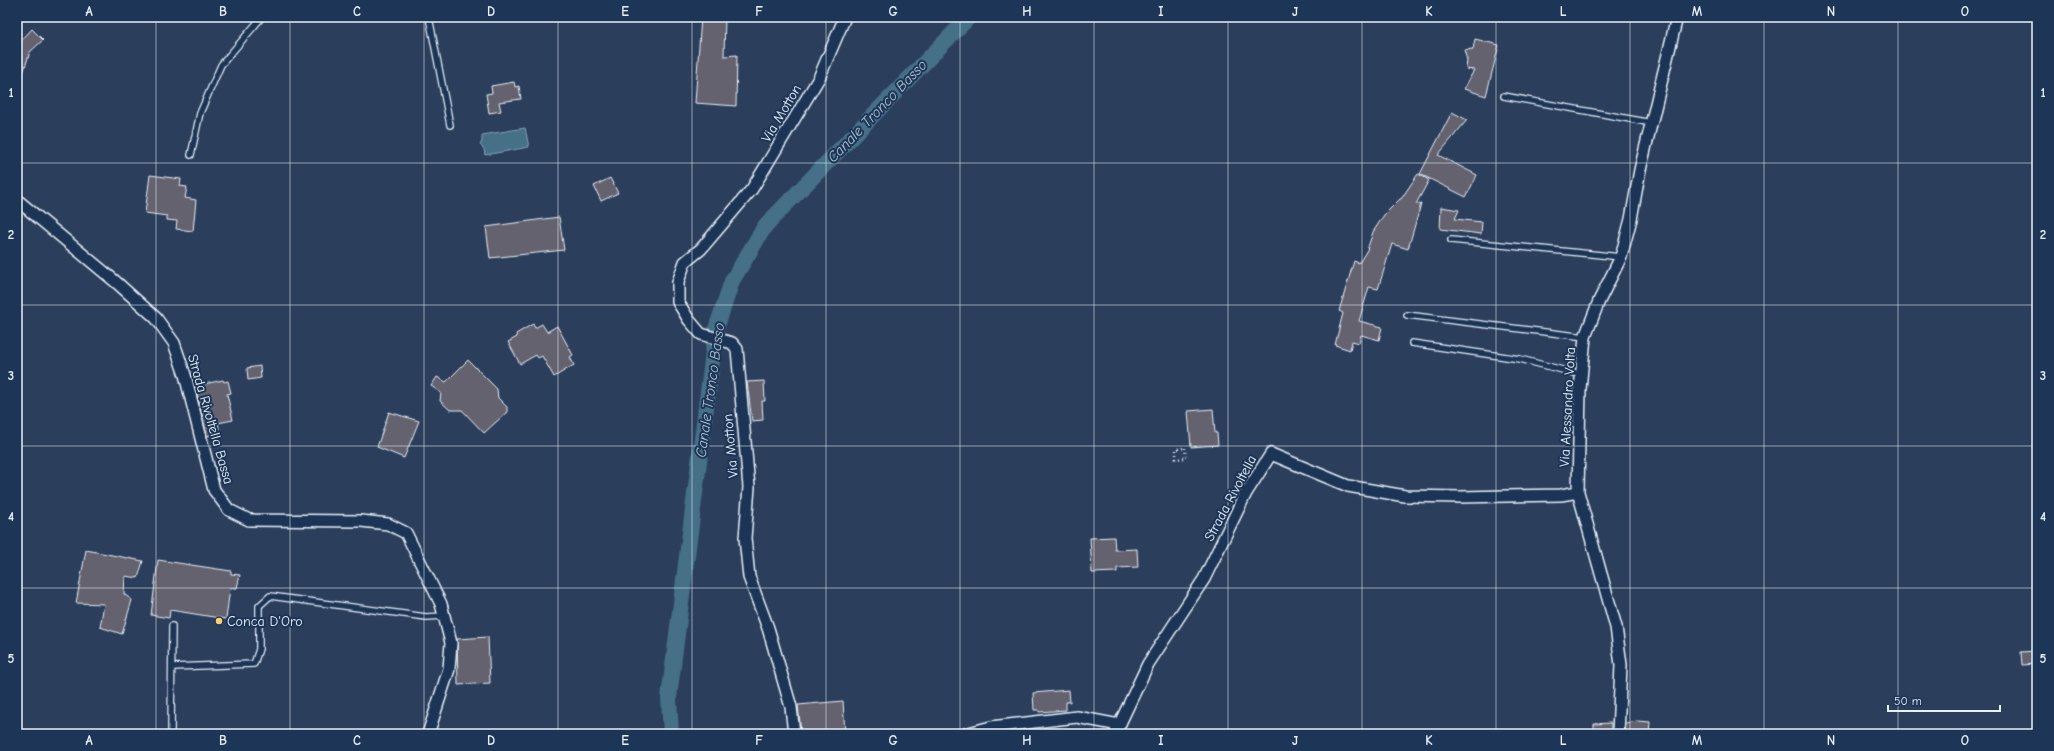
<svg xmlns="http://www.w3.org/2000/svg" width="2054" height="751" viewBox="0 0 2054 751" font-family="'Comic Neue',sans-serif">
	<rect width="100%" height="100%" fill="#2b3e5c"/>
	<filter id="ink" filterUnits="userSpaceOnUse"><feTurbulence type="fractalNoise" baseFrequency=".025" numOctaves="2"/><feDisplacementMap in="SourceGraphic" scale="8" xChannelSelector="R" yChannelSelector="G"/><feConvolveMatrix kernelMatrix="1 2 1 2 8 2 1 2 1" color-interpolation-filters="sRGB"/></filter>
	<g filter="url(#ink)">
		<!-- water -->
		<path fill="#447088" stroke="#86a4b5" d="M525 128 529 147 485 155 484 149 480 145 482 141V135Z"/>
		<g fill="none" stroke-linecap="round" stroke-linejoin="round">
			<!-- canal -->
			<path stroke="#447088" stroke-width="16" d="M671 734 669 697 716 329 732 281 765 226 969 17"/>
		</g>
		<!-- building -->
		<path fill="#656270" stroke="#e8f1f8" d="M701 17H725L724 56 737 55 736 106 695 103Z
			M32 29 43 40 30 52 19 85H17V45Z
			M1475 39 1499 45 1486 96 1464 89 1474 70 1466 69 1467 60 1464 50 1473 49Z
			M514 82 515 87 519 86 521 99 499 102 501 111 489 113 486 94 492 93 491 86Z
			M1452 112 1467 120 1438 155 1477 175 1466 197 1420 174Z
			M1418 174 1429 180 1416 204H1421L1408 249 1392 244 1378 289 1369 287 1359 321 1382 327 1379 340 1361 335 1359 343 1352 341 1350 350 1335 345 1343 313 1339 311 1354 261 1359 263 1367 250 1373 232 1384 215 1400 199H1401Z
			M150 175 181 179 180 186 187 187 185 198 196 200 193 231 176 229 177 221 167 220V216L145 213Z
			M610 178 618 193 601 201 594 186Z
			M1441 207 1459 210 1455 219 1482 222 1481 234 1440 229Z
			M559 217 564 250 490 258 486 227Z
			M533 324 535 328 542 324 547 332 557 326 573 355 570 357 574 365 554 377 542 356 538 358 536 355 520 364 508 342 517 337 516 334Z
			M468 360 497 389 498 398 507 407V412L484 433 462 410H450L440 401 441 393 431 386 437 377 446 382Z
			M260 366 261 378 248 380 247 368Z
			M223 380 224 382 228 381 231 393 227 394 233 420 218 423 220 433 207 436 195 386Z
			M764 381 765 401H762L763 420 752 421 747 382Z
			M1213 409 1215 433H1217L1218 445 1191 447 1188 411Z
			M389 412 419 421 404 458 377 447Z
			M1114 537 1115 550 1137 549 1138 567 1117 568V572L1092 573 1090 538Z
			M86 550 143 561 138 578 125 576 124 594 132 600 122 634 100 627 104 604 76 603Z
			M158 560 231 571V574L240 575 237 588H230L226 619 170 610 169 618 151 615Z
			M488 637 490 683 458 685 457 639Z
			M2036 651 2037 664 2022 665 2021 652Z
			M1069 690 1070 702H1066V710L1039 712V710H1034L1033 693Z
			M843 701 845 734H829L828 731 801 733 798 705Z
			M1637 721 1650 722 1649 734H1625L1626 723Z
			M1611 723V734H1594V724Z"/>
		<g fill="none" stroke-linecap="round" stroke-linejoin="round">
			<!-- lane casing -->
			<g stroke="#e8f1f8" stroke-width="8">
				<path id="lane" d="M429 17 450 125
					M1504 96 1652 123
					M191 155 200 113 221 65 262 17
					M1451 240 1621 257
					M1407 315 1585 337
					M1412 343 1520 359 1582 375
					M172 667 254 664 259 649V606L270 596 426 617 444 616
					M171 734 172 626"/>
			</g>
			<!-- street casing -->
			<g stroke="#e8f1f8" stroke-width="14">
				<path id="street" d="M17 200 116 282 156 318 174 343 185 375 214 490 229 510 249 520 361 521 388 524 406 533 441 604 451 643 449 669 428 734
					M794 734 791 707 768 628 749 577 745 538 749 487 737 349 732 343 701 334 689 320 678 302V282L685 262 701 249 752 189 819 78 845 17
					M965 734 991 727 1077 717 1119 725
					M1115 734 1148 664 1204 579 1246 493 1271 454 1348 486 1405 496 1460 497 1561 495 1578 492
					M1618 734 1621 665 1616 627 1578 492 1580 389 1585 337 1599 301 1621 257 1631 219 1640 170 1677 17"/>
			</g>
			<!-- path -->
			<path stroke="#e8f1f8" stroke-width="2.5" stroke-dasharray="1 3" stroke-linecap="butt" d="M1185 448 1186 458 1176 459V449Z"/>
			<!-- lane -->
			<use href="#lane" stroke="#1d3557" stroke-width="5.5"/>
			<!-- street -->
			<use href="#street" stroke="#1d3557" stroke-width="11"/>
		</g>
	</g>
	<!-- grid -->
	<path fill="none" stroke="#e8f1f8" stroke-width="1" stroke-opacity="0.55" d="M156 17V734M290 17V734M424 17V734M558 17V734M692 17V734M826 17V734M960 17V734M1094 17V734M1228 17V734M1362 17V734M1496 17V734M1630 17V734M1764 17V734M1898 17V734M17 163H2037M17 305H2037M17 446H2037M17 588H2037"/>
	<!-- markers -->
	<circle fill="#ffd166" stroke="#1d3557" stroke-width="1.5" cx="219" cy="621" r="4"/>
	<g text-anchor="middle" stroke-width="4" stroke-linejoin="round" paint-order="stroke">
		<!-- street labels -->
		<g font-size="14" fill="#e8f1f8" stroke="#1d3557">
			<text transform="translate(781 113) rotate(-59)" y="5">Via Motton</text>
			<text transform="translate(1567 407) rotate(-87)" y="5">Via Alessandro Volta</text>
			<text transform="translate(211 419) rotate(74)" y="5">Strada Rivoltella Bassa</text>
			<text transform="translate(730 446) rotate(-95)" y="5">Via Motton</text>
			<text transform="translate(1230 498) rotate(-62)" y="5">Strada Rivoltella</text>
		</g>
		<!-- poi labels -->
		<g font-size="14" fill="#e8f1f8" stroke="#1d3557" text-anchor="start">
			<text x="227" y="626">Conca D'Oro</text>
		</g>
		<!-- water labels -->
		<g font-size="15" font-style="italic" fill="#afc4d1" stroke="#1d3557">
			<text transform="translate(877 111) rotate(-46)" y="5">Canale Tronco Basso</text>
			<text transform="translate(710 390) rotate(-82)" y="5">Canale Tronco Basso</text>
		</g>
	</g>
	<!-- margin -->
	<rect width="2054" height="751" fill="none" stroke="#1d3557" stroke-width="44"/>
	<!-- scale -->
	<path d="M1888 705v6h112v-6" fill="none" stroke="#e8f1f8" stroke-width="2"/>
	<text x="1894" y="705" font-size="12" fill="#e8f1f8" stroke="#1d3557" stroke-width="3" paint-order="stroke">50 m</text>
	<rect x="22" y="22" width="2010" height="707" fill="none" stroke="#e8f1f8" stroke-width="1.5"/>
	<g font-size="13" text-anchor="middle" font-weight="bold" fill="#e8f1f8">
		<text x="89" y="16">A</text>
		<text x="223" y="16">B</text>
		<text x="357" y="16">C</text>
		<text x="491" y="16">D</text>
		<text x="625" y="16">E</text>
		<text x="759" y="16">F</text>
		<text x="893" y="16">G</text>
		<text x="1027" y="16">H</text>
		<text x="1161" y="16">I</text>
		<text x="1295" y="16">J</text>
		<text x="1429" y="16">K</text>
		<text x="1563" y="16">L</text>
		<text x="1697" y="16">M</text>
		<text x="1831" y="16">N</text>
		<text x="1965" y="16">O</text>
		<text x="11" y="97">1</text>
		<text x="2043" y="97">1</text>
		<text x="11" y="239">2</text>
		<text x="2043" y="239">2</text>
		<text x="11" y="380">3</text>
		<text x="2043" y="380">3</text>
		<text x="11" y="521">4</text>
		<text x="2043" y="521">4</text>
		<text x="11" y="663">5</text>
		<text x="2043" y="663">5</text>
		<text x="89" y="745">A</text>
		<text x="223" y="745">B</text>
		<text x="357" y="745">C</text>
		<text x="491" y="745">D</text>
		<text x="625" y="745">E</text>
		<text x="759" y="745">F</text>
		<text x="893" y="745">G</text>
		<text x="1027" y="745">H</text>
		<text x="1161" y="745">I</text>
		<text x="1295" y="745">J</text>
		<text x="1429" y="745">K</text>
		<text x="1563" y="745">L</text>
		<text x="1697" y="745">M</text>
		<text x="1831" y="745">N</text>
		<text x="1965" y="745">O</text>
	</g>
</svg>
